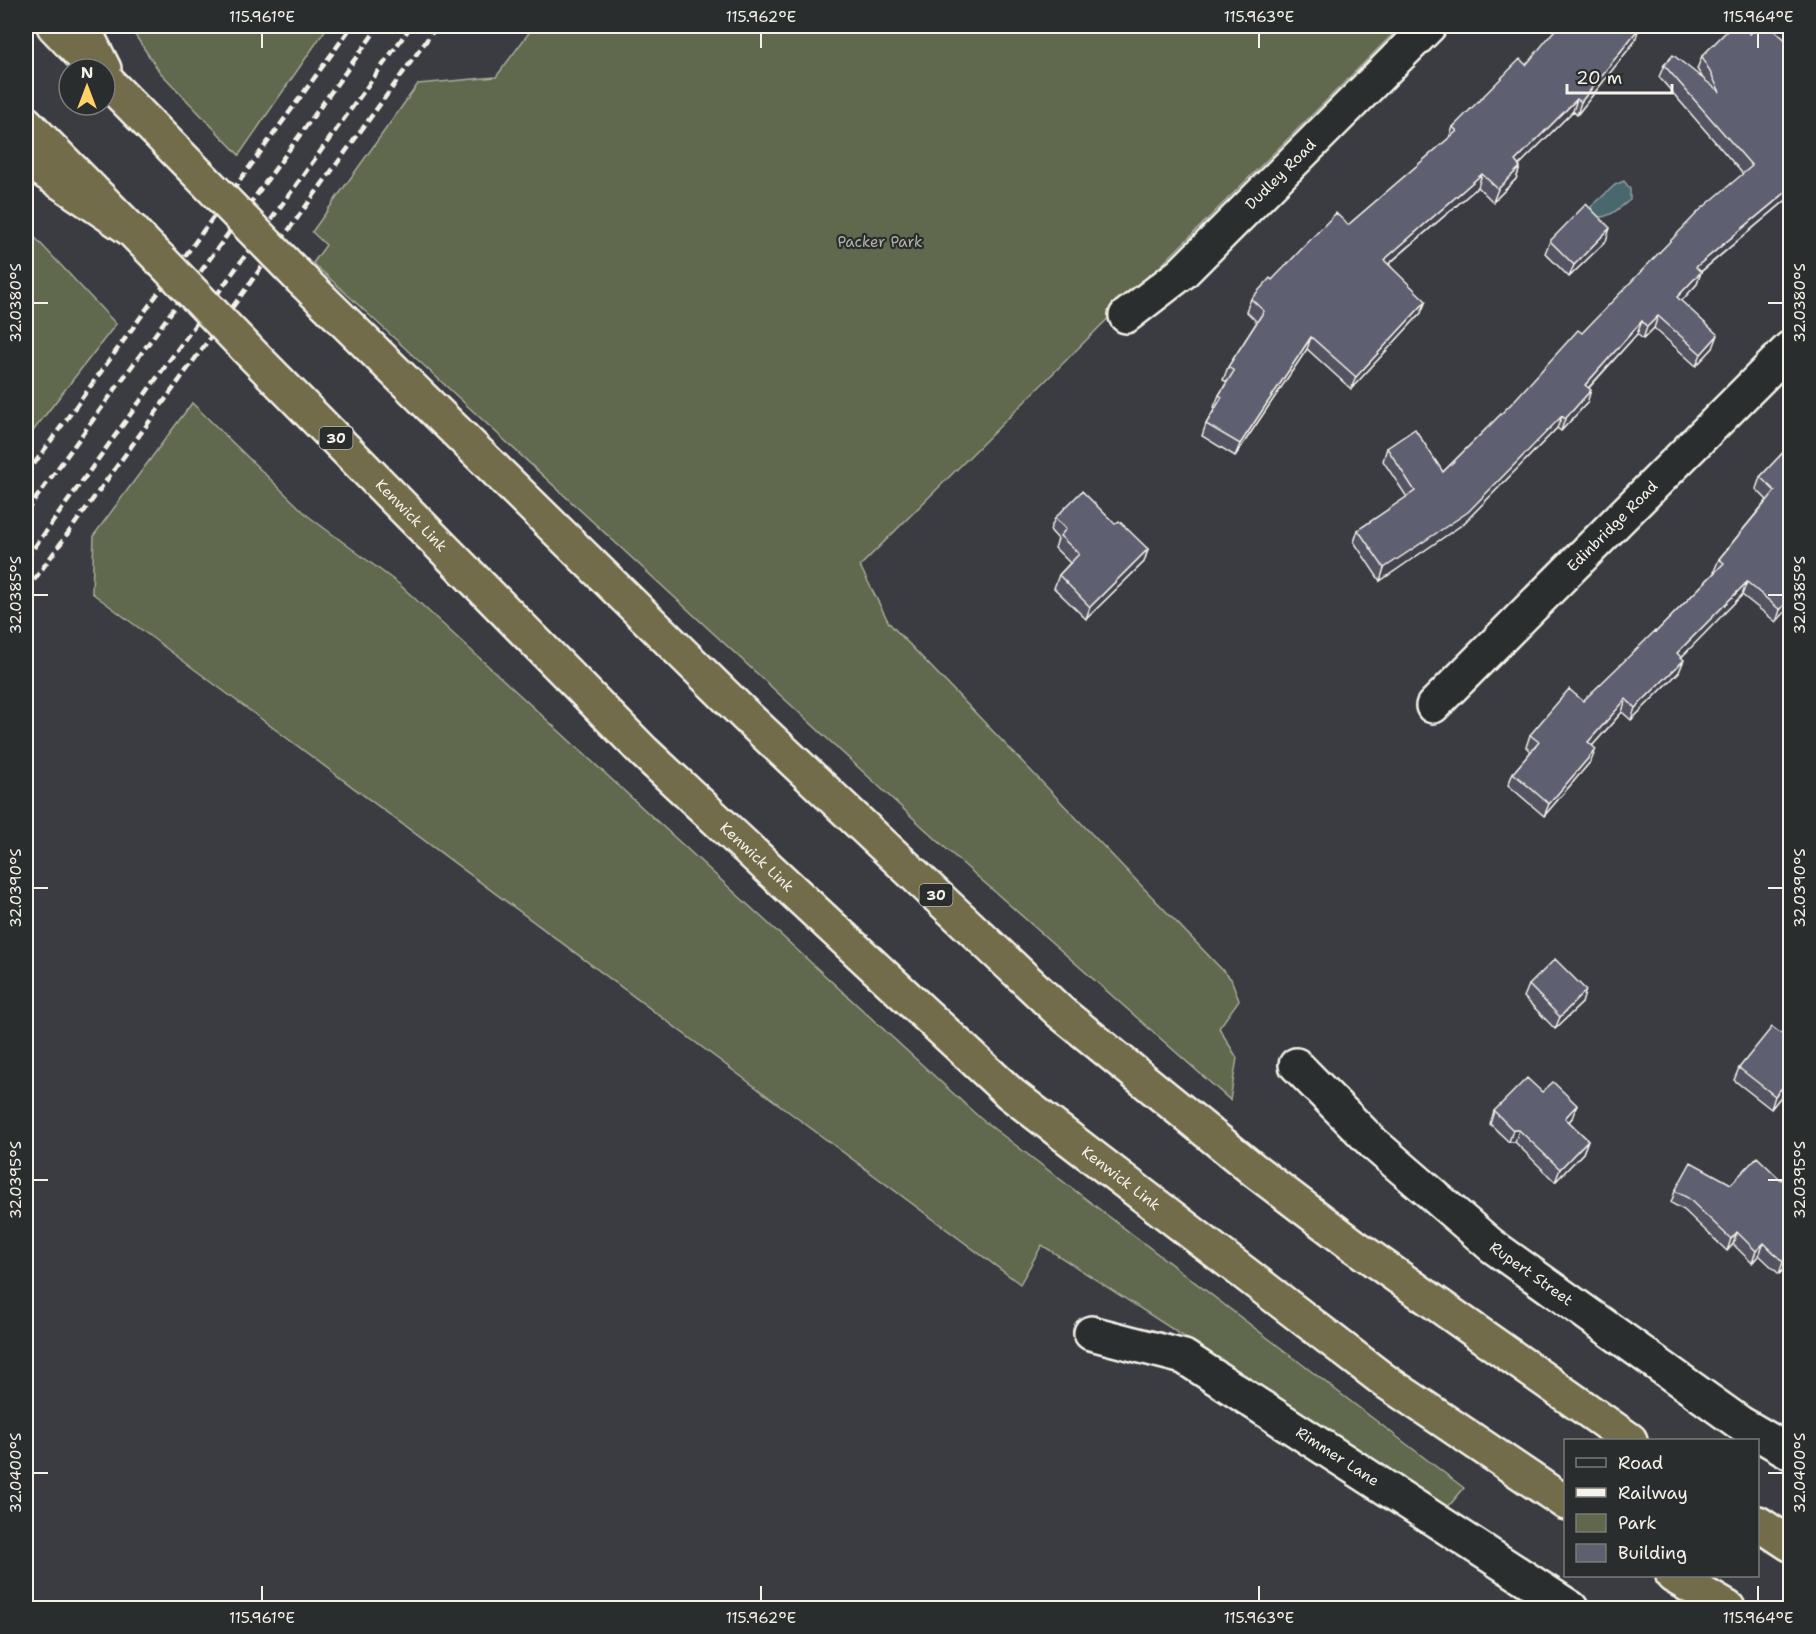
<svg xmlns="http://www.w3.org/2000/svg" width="1816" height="1634" viewBox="0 0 1816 1634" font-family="'Shantell Sans',sans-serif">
	<rect width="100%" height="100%" fill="#3a3c42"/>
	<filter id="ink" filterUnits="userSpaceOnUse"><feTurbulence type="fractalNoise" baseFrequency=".0167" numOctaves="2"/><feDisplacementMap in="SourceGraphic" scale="12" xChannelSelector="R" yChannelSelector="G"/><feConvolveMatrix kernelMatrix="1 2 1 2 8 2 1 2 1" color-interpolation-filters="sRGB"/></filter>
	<g filter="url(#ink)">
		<!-- green -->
		<path fill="#61674d" stroke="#aaac9a" stroke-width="1.5" d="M129 26H328L239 155 159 71Z
			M534 26H1401L860 566 889 623 1231 979 1239 1000 1219 1028 1237 1058 1230 1100 952 854 313 263 326 245 312 232 418 84 496 77Z
			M26 228 116 324 26 440Z
			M192 403 308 516 399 584 980 1118 1464 1488 1448 1507 1042 1245 1020 1284 92 593 94 535Z"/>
		<!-- water -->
		<path fill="#4a676e" stroke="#8e9e9f" stroke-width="1.5" d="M1624 181 1630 189V200C1619 208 1607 221 1593 216L1591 207 1615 185Z"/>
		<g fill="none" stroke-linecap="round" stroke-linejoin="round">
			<!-- minor casing -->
			<g stroke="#f4f1e8" stroke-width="38">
				<g id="minor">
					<path id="s1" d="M1126 316 1182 273 1429 26"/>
					<path id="s2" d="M1433 706 1790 348"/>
					<path id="s3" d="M1296 1065 1373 1143 1491 1245 1740 1423 1790 1452"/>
					<path id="s4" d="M1091 1333 1184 1357 1571 1608"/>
				</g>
			</g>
			<!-- trunk casing -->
			<g stroke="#f4f1e8" stroke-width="38">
				<g id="trunk">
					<path d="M54 26 95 69"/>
					<path d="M105 79 217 193"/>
					<path d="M26 123 160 259"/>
					<path d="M301 279 746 716 1060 1012 1254 1170 1353 1245 1630 1440"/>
					<path id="s5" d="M247 349 644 752 1011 1094 1385 1381 1566 1503"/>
					<path d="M1758 1523 1790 1544"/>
					<path d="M1673 1576 1728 1608"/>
				</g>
			</g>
			<!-- motorway casing -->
			<g stroke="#f4f1e8" stroke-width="38">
				<path id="motorway" d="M82 26 104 69
					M26 159 133 231"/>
			</g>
			<!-- minor -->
			<use href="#minor" stroke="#2a2d2e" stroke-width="33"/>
			<!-- trunk -->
			<use href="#trunk" stroke="#726c4b" stroke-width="33"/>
			<!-- motorway -->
			<use href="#motorway" stroke="#726c4b" stroke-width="33"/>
			<!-- rail -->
			<path stroke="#f4f1e8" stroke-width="4.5" stroke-dasharray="9 4.5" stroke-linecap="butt" d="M26 475 352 26
				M26 512 379 26
				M26 559 411 26
				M26 591 437 26"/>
			<!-- trunk-bridge casing -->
			<g stroke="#f4f1e8" stroke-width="38" stroke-linecap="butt">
				<path id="trunk-bridge" d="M217 193 301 279
					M160 259 247 349"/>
			</g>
			<!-- trunk-bridge -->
			<use href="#trunk-bridge" stroke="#726c4b" stroke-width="33"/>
		</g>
		<!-- wall -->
		<path fill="#525262" stroke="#f4f1e8" stroke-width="1.5" d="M1750 34 1791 45V196L1701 272 1697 284 1681 301 1713 348 1696 366 1654 328 1643 339 1637 334 1589 388 1587 403 1561 431 1557 428 1463 524 1380 581 1354 542 1358 530 1407 497 1383 461 1387 448 1443 472 1743 174 1659 77 1664 65 1702 77 1697 69 1702 56Z
			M1635 41 1577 115 1573 111 1519 165 1520 167 1516 179 1493 202 1478 187 1389 264 1421 313 1351 389 1307 349 1235 456 1202 436 1206 424 1215 408 1214 407 1219 395 1227 382 1223 380 1228 367 1257 322 1246 311 1251 299 1272 280 1348 225 1449 138 1453 127 1526 65Z
			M1550 241H1606L1569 277 1545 253Z
			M1791 444V605L1776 622 1742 595 1681 657 1679 672 1631 720 1622 712 1592 746 1591 761 1544 816 1508 785 1513 773 1531 752 1526 747 1530 735 1583 701 1656 632 1715 572 1714 571 1719 559 1767 500 1756 489 1760 477Z
			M1055 518 1115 524 1148 549 1144 562 1086 619 1054 588 1059 575 1070 563 1055 548 1058 539 1050 530Z
			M1529 985 1582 1003 1555 1029 1524 997Z
			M1791 1041V1084L1771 1109 1734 1080 1739 1068Z
			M1542 1092 1572 1118 1569 1122 1588 1140 1583 1153 1555 1182 1515 1142H1509L1490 1124 1494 1111Z
			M1791 1170V1262L1779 1274 1759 1255 1752 1263 1733 1244 1727 1251 1684 1210 1671 1203 1675 1191 1731 1184 1781 1180Z"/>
		<!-- shaded-wall -->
		<path fill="#424250" stroke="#f4f1e8" stroke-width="1.5" d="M1639 28 1635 41 1577 115 1581 102Z
			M1577 99 1573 111 1510 174 1515 161Z
			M1520 167 1516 179 1493 202 1498 189Z
			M1482 174 1478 187 1379 272 1384 260Z
			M1791 188V196L1692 279 1696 267Z
			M1610 228 1606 241 1569 277 1574 265Z
			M1701 272 1697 284 1673 310 1677 297Z
			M1426 301 1421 313 1351 389 1356 377Z
			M1658 316 1654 328 1643 339 1647 327Z
			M1642 321 1637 334 1580 397 1585 385Z
			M1718 335 1713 348 1696 366 1701 354Z
			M1311 337 1307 349 1235 456 1240 444Z
			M1591 390 1587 403 1561 431 1565 419Z
			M1562 416 1557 428 1463 524 1380 581 1384 568Z
			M1148 549 1144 562 1086 619 1090 607Z
			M1747 582 1742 595 1673 666 1677 653Z
			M1791 597V605L1776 622 1780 610Z
			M1684 660 1679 672 1631 720 1635 708Z
			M1626 699 1622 712 1584 755 1588 742Z
			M1596 749 1591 761 1544 816 1549 804Z
			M1586 990 1582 1003 1555 1029 1560 1017Z
			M1791 1077V1084L1771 1109 1775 1096Z
			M1577 1105 1572 1118 1560 1131 1565 1118Z
			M1513 1130H1519L1515 1142H1509Z
			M1588 1140 1583 1153 1555 1182 1560 1169Z
			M1737 1232 1733 1244 1727 1251 1731 1239Z
			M1764 1243 1759 1255 1752 1263 1756 1251Z
			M1791 1254V1262L1779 1274 1783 1262Z"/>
		<!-- building -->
		<path fill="#5f5f72" stroke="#f4f1e8" stroke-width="1.5" d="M1558 26H1636L1639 28 1581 102 1577 99 1515 161 1520 167 1498 189 1482 174 1384 260 1426 301 1356 377 1311 337 1240 444 1206 424 1222 397 1219 395 1234 371 1228 367 1264 311 1251 299 1270 278 1272 280 1336 213 1348 225 1457 131 1453 127 1520 59 1526 65Z
			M1732 26H1741L1750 34 1759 26H1770L1791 45V188L1696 267 1701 272 1677 297 1718 335 1701 354 1658 316 1647 327 1642 321 1585 385 1591 390 1565 419 1562 416 1468 512 1384 568 1358 530 1415 491 1387 448 1415 429 1443 472 1513 402 1578 330 1582 333 1700 210 1752 166 1664 65 1673 55 1720 92 1702 56Z
			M1586 204 1610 228 1574 265 1550 241Z
			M1791 444V597L1780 610 1747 582 1677 653 1684 660 1635 708 1626 699 1588 742 1596 749 1549 804 1513 773 1539 742 1530 735 1569 689 1583 701 1655 631 1656 632 1724 563 1719 559 1775 491 1760 477Z
			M1082 491 1115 524 1119 521 1148 549 1090 607 1059 575 1079 554 1060 536 1066 529 1055 518Z
			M1555 959 1586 990 1560 1017 1529 985Z
			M1772 1027 1791 1041V1077L1775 1096 1739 1068Z
			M1527 1078 1542 1092 1553 1082 1577 1105 1565 1118 1588 1140 1560 1169 1519 1130H1513L1494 1111Z
			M1757 1157 1781 1180 1791 1170V1254L1783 1262 1764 1243 1756 1251 1737 1232 1731 1239 1688 1198 1675 1191 1691 1162 1731 1184Z"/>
	</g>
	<!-- ticks -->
	<path fill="none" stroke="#f4f1e8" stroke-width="2" d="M262 33V48M761 33V48M1259 33V48M1758 33V48M33 303H48M1768 303H1783M33 595H48M1768 595H1783M33 888H48M1768 888H1783M33 1180H48M1768 1180H1783M33 1473H48M1768 1473H1783M262 1586V1601M761 1586V1601M1259 1586V1601M1758 1586V1601"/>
	<g text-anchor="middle" stroke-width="4.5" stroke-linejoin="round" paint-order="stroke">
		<!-- shield labels -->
		<g fill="#2a2d2e" stroke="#b7b6b0" stroke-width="1.5">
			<rect x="319.5" y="427" width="33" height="22" rx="4.5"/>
			<rect x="919.5" y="884" width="33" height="22" rx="4.5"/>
		</g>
		<g font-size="14" font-weight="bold" fill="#f4f1e8">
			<text x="336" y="443">30</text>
			<text x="936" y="900">30</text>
		</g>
		<!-- street labels -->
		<g font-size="15" fill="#f4f1e8" stroke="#2a2d2e">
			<text dy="5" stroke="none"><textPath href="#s1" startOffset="210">Dudley Road</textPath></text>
			<text dy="5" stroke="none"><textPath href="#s5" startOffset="234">Kenwick Link</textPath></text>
			<text dy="5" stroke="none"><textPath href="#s2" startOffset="254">Edinbridge Road</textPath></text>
			<text dy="5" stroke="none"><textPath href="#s5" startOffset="720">Kenwick Link</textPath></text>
			<text dy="5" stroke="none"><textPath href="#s5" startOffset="1206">Kenwick Link</textPath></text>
			<text dy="5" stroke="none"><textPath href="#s3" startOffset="315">Rupert Street</textPath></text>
			<text dy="5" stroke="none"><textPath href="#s4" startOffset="279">Rimmer Lane</textPath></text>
		</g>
		<!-- park labels -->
		<g font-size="15" fill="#b2b3a2" stroke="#2a2d2e">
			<text x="880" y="247">Packer Park</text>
		</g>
	</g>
	<!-- margin -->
	<rect width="1816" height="1634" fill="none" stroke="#2a2d2e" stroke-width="66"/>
	<!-- legend -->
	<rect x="1564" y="1439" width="195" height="138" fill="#2a2d2e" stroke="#7b7b78" stroke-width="1.5"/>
	<rect x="1576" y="1458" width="30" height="9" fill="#2a2d2e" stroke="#7b7b78" stroke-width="1.5"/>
	<text x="1618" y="1469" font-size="18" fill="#f4f1e8">Road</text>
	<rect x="1576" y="1488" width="30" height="9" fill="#f4f1e8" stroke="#7b7b78" stroke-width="1.5"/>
	<text x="1618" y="1499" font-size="18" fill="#f4f1e8">Railway</text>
	<rect x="1576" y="1514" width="30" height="18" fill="#61674d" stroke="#7b7b78" stroke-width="1.5"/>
	<text x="1618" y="1529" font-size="18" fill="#f4f1e8">Park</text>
	<rect x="1576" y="1544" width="30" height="18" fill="#5f5f72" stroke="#7b7b78" stroke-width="1.5"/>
	<text x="1618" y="1559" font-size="18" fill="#f4f1e8">Building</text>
	<!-- north arrow -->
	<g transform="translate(87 87)"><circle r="28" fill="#2a2d2e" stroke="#7b7b78" stroke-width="1.5"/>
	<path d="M0-4.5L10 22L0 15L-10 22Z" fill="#ffd166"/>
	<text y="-9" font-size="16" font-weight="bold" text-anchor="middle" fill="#f4f1e8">N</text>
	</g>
	<!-- scale -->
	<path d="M1567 84v9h105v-9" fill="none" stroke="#f4f1e8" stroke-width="3"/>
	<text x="1576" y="84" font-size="18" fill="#f4f1e8" stroke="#2a2d2e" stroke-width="4.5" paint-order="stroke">20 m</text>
	<rect x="33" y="33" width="1750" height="1568" fill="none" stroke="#f4f1e8" stroke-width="2"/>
	<g font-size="15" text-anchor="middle" fill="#f4f1e8">
		<text x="262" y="22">115.961°E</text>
		<text x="761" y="22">115.962°E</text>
		<text x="1259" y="22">115.963°E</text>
		<text x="1758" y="22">115.964°E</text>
		<text transform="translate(16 303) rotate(-90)" y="5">32.0380°S</text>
		<text transform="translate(1800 303) rotate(-90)" y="5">32.0380°S</text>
		<text transform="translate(16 595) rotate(-90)" y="5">32.0385°S</text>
		<text transform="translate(1800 595) rotate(-90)" y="5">32.0385°S</text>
		<text transform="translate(16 888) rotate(-90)" y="5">32.0390°S</text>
		<text transform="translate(1800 888) rotate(-90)" y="5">32.0390°S</text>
		<text transform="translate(16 1180) rotate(-90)" y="5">32.0395°S</text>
		<text transform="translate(1800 1180) rotate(-90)" y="5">32.0395°S</text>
		<text transform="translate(16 1473) rotate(-90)" y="5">32.0400°S</text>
		<text transform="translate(1800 1473) rotate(-90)" y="5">32.0400°S</text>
		<text x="262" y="1623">115.961°E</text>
		<text x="761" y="1623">115.962°E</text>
		<text x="1259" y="1623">115.963°E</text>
		<text x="1758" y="1623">115.964°E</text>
	</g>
</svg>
